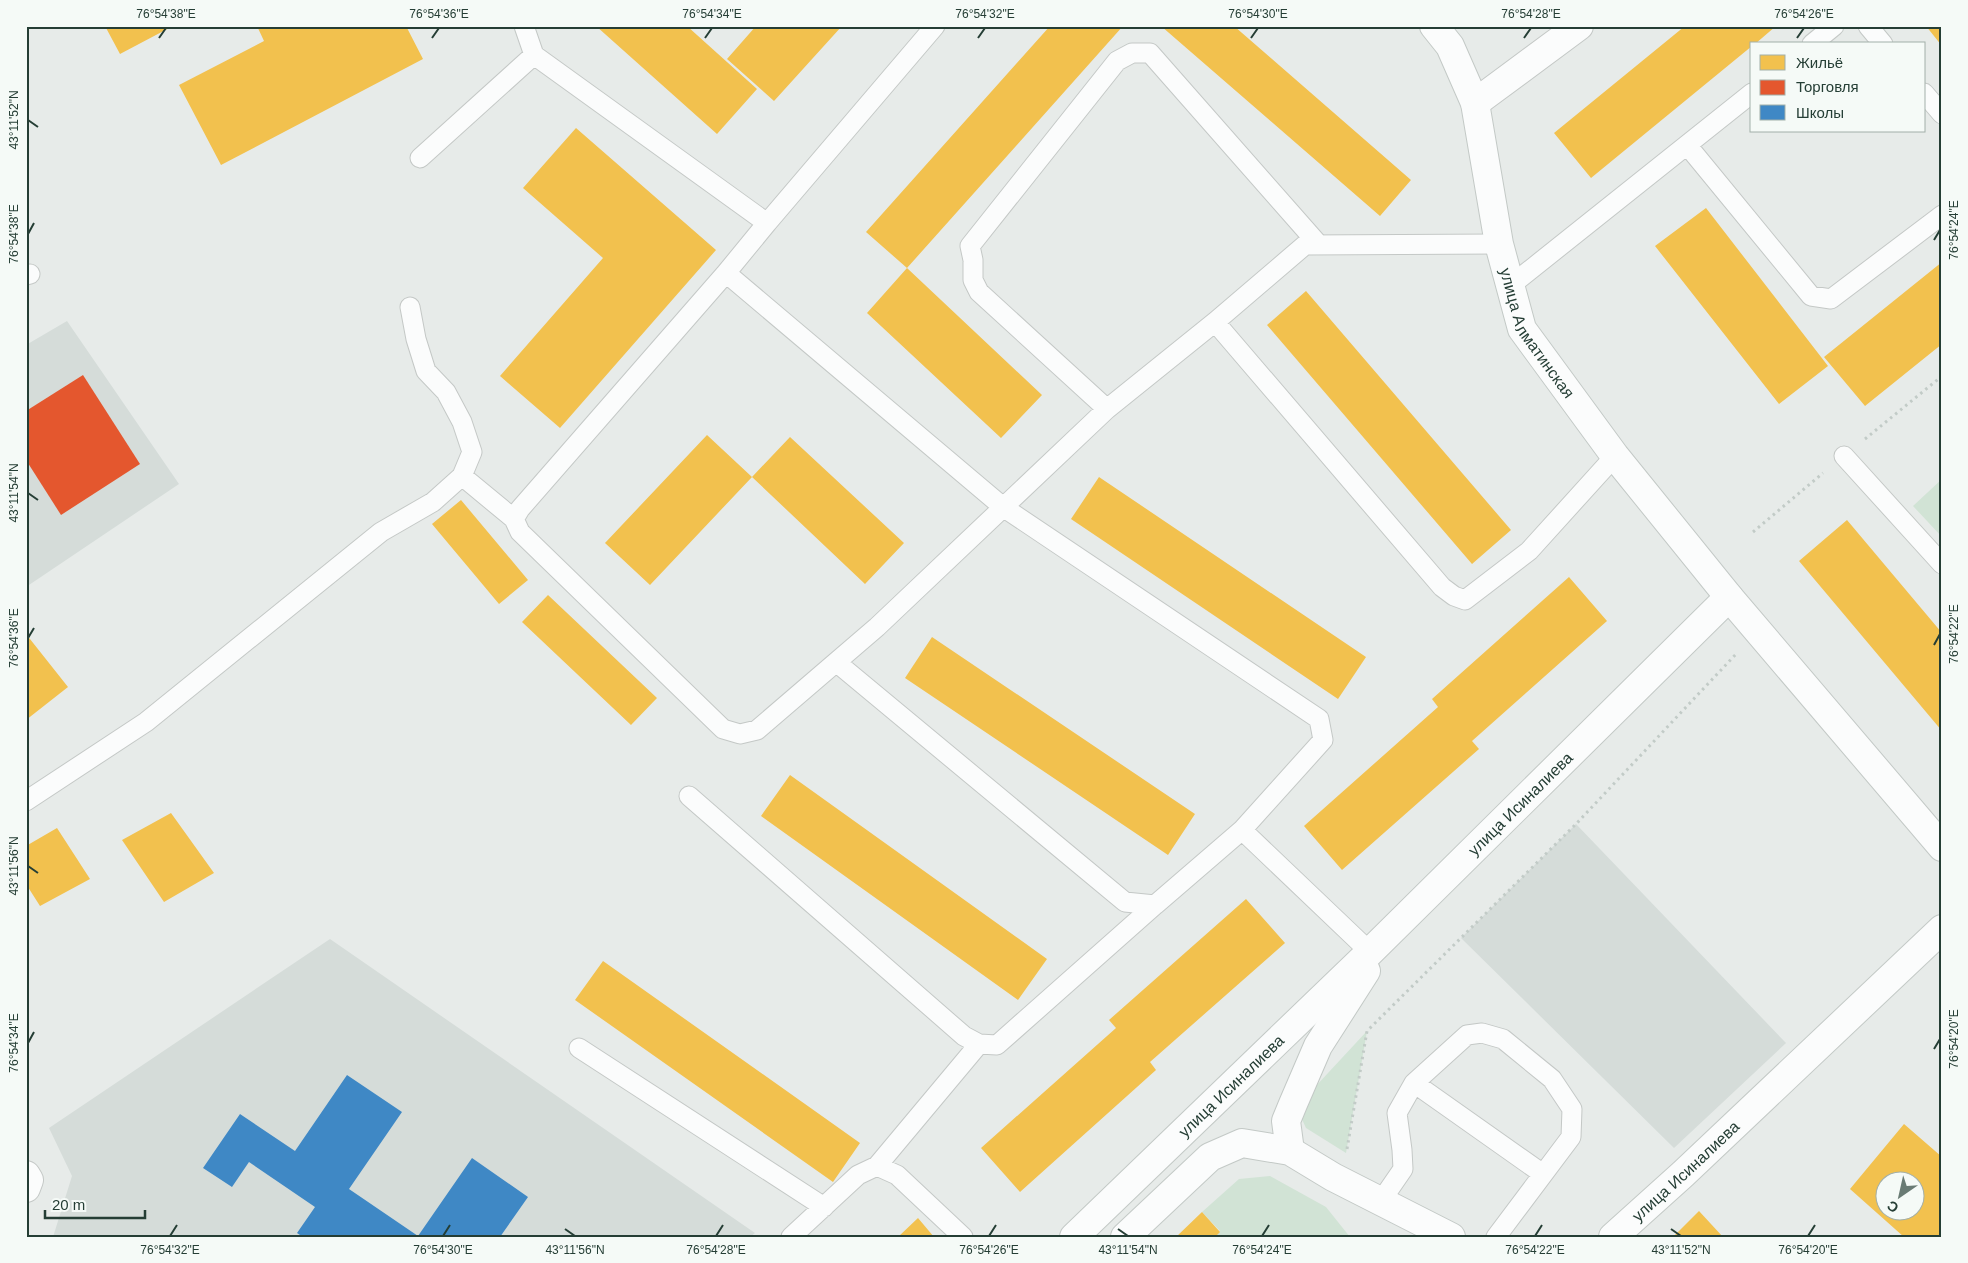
<svg xmlns="http://www.w3.org/2000/svg" width="1968" height="1263" viewBox="0 0 1968 1263" font-family="Helvetica,sans-serif">
	<rect width="100%" height="100%" fill="#e7ebe9"/>
	<!-- built -->
	<path fill="#d5dcd9" d="M67 321 179 484 26 587V345Z
		M1576 824 1786 1043 1674 1148 1461 938Z
		M330 939 755 1233 750 1237H53L72 1176 49 1128Z"/>
	<!-- green -->
	<path fill="#d1e3d5" d="M1942 479V537L1913 506Z
		M1367 1031 1346 1153 1306 1128 1299 1113 1302 1101Z
		M1270 1176 1326 1207 1350 1237H1215L1220 1231 1202 1212 1239 1179Z"/>
	<!-- homes -->
	<path fill="#f2c14e" fill-rule="evenodd" d="M105 26H173L120 54Z
		M257 26H406L423 59 221 165 179 85 264 41Z
		M596 26H687L757 89 717 134Z
		M756 26H842L774 101 727 59Z
		M1050 26H1123L907 268 866 232Z
		M1161 26H1234L1411 180 1380 216Z
		M1685 26H1776L1755 44H1752V46L1591 178 1554 133Z
		M1926 26H1942V46Z
		M576 128 716 250 560 428 500 376 603 258 523 188Z
		M1706 208 1828 366 1779 404 1655 246Z
		M1942 262V344L1865 406 1824 357Z
		M907 268 1042 395 1001 438 867 313Z
		M1306 291 1511 530 1472 564 1267 325Z
		M707 435 752 477 790 437 904 543 865 584 752 477 650 585 605 543Z
		M1099 477 1366 657 1338 699 1071 519Z
		M461 500 528 580 499 604 432 524Z
		M1847 520 1942 633V731L1799 561Z
		M1569 577 1607 621 1472 741 1479 749 1342 870 1304 826 1438 707 1432 699Z
		M548 595 657 698 631 725 522 622Z
		M26 634 68 687 26 720Z
		M932 637 1195 814 1168 855 905 678Z
		M790 775 1047 959 1018 1000 761 816Z
		M171 813 214 873 164 902 122 840Z
		M57 828 90 879 40 906 26 884V846Z
		M1246 899 1285 943 1150 1062 1156 1070 1020 1192 981 1148 1116 1028 1109 1020Z
		M603 961 860 1143 833 1182 575 1000Z
		M1904 1124 1942 1157V1237H1904L1850 1189ZM1886 1180H1916V1210H1886Z
		M1699 1211 1723 1237H1673Z
		M1202 1212 1220 1232 1215 1237H1176Z
		M918 1218 934 1237H898Z"/>
	<!-- shops -->
	<path fill="#e4572e" d="M83 375 140 464 61 515 26 460V411Z"/>
	<!-- schools -->
	<path fill="#3f88c5" d="M347 1075 402 1112 349 1189 418 1236 472 1158 528 1197 500 1237H303L297 1233 315 1207 249 1162 232 1187 203 1168 240 1114 295 1151Z"/>
	<g fill="none" stroke-linecap="round" stroke-linejoin="round">
		<!-- lane casing -->
		<g stroke="#c4c8c6" stroke-width="21">
			<path id="lane" d="M524 26 534 55 767 223 726 273 520 509 514 519 520 532 723 729 740 734 757 730 877 627 1107 409 1215 322 1305 245 1499 244
				M1868 26 1883 44
				M1812 44 1834 26
				M1924 93 1942 114
				M1687 145 1811 296 1831 299 1942 215
				M420 158 534 55
				M767 223 935 26
				M726 273 1003 507 1319 719 1323 740 1242 830
				M26 275 30 274
				M1510 286 1752 93
				M1215 322 1442 587 1454 596 1465 600 1529 551 1615 456
				M1107 409 979 292 973 280V260L970 246 1117 61 1132 53H1150L1319 245
				M1844 456 1942 564
				M462 476 514 519
				M836 662 1125 902 1155 905 1242 830 1370 952
				M689 796 964 1036 979 1044 997 1045 1155 905
				M26 801 146 722 381 532 433 502 462 476 472 452 462 422 446 392 426 371 416 339 410 307
				M579 1048 824 1207
				M1414 1083 1543 1174
				M877 1166 979 1044
				M1381 1201 1403 1169 1402 1150 1397 1113 1414 1083 1467 1035 1482 1033 1503 1039 1552 1079 1572 1109 1571 1137 1496 1237
				M791 1237 858 1175 877 1166 897 1175 963 1237"/>
		</g>
		<!-- street casing -->
		<g stroke="#c4c8c6" stroke-width="30">
			<path id="street" d="M1475 103 1579 26
				M26 1175 29 1180 26 1188"/>
		</g>
		<!-- secondary casing -->
		<g stroke="#c3c9c6" stroke-width="30">
			<g id="secondary">
				<path id="s1" d="M1434 26 1450 46 1475 103 1499 244 1522 329 1615 456 1729 597 1942 847"/>
				<path d="M1290 1151 1286 1121 1293 1104 1318 1046 1366 971"/>
				<path id="s2" d="M1074 1237 1370 952 1729 597"/>
				<path d="M1125 1237 1210 1157 1242 1143 1290 1151 1333 1177 1451 1237"/>
				<path id="s3" d="M1613 1237 1683 1174 1942 929"/>
			</g>
		</g>
		<!-- path -->
		<path stroke="#c2cbc7" stroke-width="3" stroke-dasharray="2.5 4" stroke-linecap="butt" d="M1865 439 1942 376
			M1753 532 1823 473
			M1347 1149 1367 1031 1576 824 1737 653"/>
		<!-- lane -->
		<use href="#lane" stroke="#fbfcfc" stroke-width="19"/>
		<!-- street -->
		<use href="#street" stroke="#fbfcfc" stroke-width="28"/>
		<!-- secondary -->
		<use href="#secondary" stroke="#fbfcfc" stroke-width="28"/>
	</g>
	<!-- ticks -->
	<path fill="none" stroke="#253e35" stroke-width="2" d="M159 38 166 28M432 38 439 28M705 38 712 28M978 38 985 28M1251 38 1258 28M1524 38 1531 28M1797 38 1804 28M28 120 38 127M28 234 34 223M1934 240 1940 230M28 493 38 500M28 638 34 628M1934 645 1940 634M28 866 38 873M28 1043 34 1032M1934 1049 1940 1039M565 1229 575 1236M1118 1229 1128 1236M1671 1229 1681 1236M170 1236 177 1225M443 1236 450 1225M716 1236 723 1225M989 1236 996 1225M1262 1236 1269 1225M1535 1236 1542 1225M1808 1236 1815 1225"/>
	<g text-anchor="middle" stroke-width="5" stroke-linejoin="round" paint-order="stroke">
		<!-- street labels -->
		<g font-size="16" fill="#253e35" stroke="#f5faf7">
			<text dy="6" stroke="none"><textPath href="#s1" startOffset="329">улица Алматинская</textPath></text>
			<text dy="6" stroke="none"><textPath href="#s2" startOffset="622">улица Исиналиева</textPath></text>
			<text dy="6" stroke="none"><textPath href="#s2" startOffset="218">улица Исиналиева</textPath></text>
			<text dy="6" stroke="none"><textPath href="#s3" startOffset="98">улица Исиналиева</textPath></text>
		</g>
	</g>
	<!-- border -->
	<rect width="1968" height="1263" fill="none" stroke="#f5faf7" stroke-width="55"/>
	<!-- legend -->
	<rect x="1750" y="42" width="175" height="90" fill="#f5faf7" stroke="#a2afa9"/>
	<rect x="1760" y="55" width="25" height="15" fill="#f2c14e" stroke="#a2afa9"/>
	<text x="1796" y="68" font-size="15" fill="#253e35">Жильё</text>
	<rect x="1760" y="80" width="25" height="15" fill="#e4572e" stroke="#a2afa9"/>
	<text x="1796" y="92" font-size="15" fill="#253e35">Торговля</text>
	<rect x="1760" y="105" width="25" height="15" fill="#3f88c5" stroke="#a2afa9"/>
	<text x="1796" y="118" font-size="15" fill="#253e35">Школы</text>
	<!-- north arrow -->
	<g transform="translate(1900 1196) rotate(214)"><circle r="24" fill="#f5faf7" stroke="#a2afa9"/>
	<path d="M0-4L9 19L0 12L-9 19Z" fill="#697b74"/>
	<text y="-8" font-size="14" font-weight="bold" text-anchor="middle" fill="#253e35">С</text>
	</g>
	<!-- scale -->
	<path d="M45 1210v8h100v-8" fill="none" stroke="#253e35" stroke-width="2.5"/>
	<text x="52" y="1210" font-size="15" fill="#253e35" stroke="#f5faf7" stroke-width="4" paint-order="stroke">20 m</text>
	<rect x="28" y="28" width="1912" height="1208" fill="none" stroke="#253e35" stroke-width="2"/>
	<g font-size="12" text-anchor="middle" fill="#253e35">
		<text x="166" y="18">76°54'38"E</text>
		<text x="439" y="18">76°54'36"E</text>
		<text x="712" y="18">76°54'34"E</text>
		<text x="985" y="18">76°54'32"E</text>
		<text x="1258" y="18">76°54'30"E</text>
		<text x="1531" y="18">76°54'28"E</text>
		<text x="1804" y="18">76°54'26"E</text>
		<text transform="translate(14 120) rotate(-90)" y="4">43°11'52"N</text>
		<text transform="translate(1954 230) rotate(-90)" y="4">76°54'24"E</text>
		<text transform="translate(14 234) rotate(-90)" y="4">76°54'38"E</text>
		<text transform="translate(14 493) rotate(-90)" y="4">43°11'54"N</text>
		<text transform="translate(1954 634) rotate(-90)" y="4">76°54'22"E</text>
		<text transform="translate(14 638) rotate(-90)" y="4">76°54'36"E</text>
		<text transform="translate(14 866) rotate(-90)" y="4">43°11'56"N</text>
		<text transform="translate(1954 1039) rotate(-90)" y="4">76°54'20"E</text>
		<text transform="translate(14 1043) rotate(-90)" y="4">76°54'34"E</text>
		<text x="170" y="1254">76°54'32"E</text>
		<text x="443" y="1254">76°54'30"E</text>
		<text x="575" y="1254">43°11'56"N</text>
		<text x="716" y="1254">76°54'28"E</text>
		<text x="989" y="1254">76°54'26"E</text>
		<text x="1128" y="1254">43°11'54"N</text>
		<text x="1262" y="1254">76°54'24"E</text>
		<text x="1535" y="1254">76°54'22"E</text>
		<text x="1681" y="1254">43°11'52"N</text>
		<text x="1808" y="1254">76°54'20"E</text>
	</g>
</svg>
